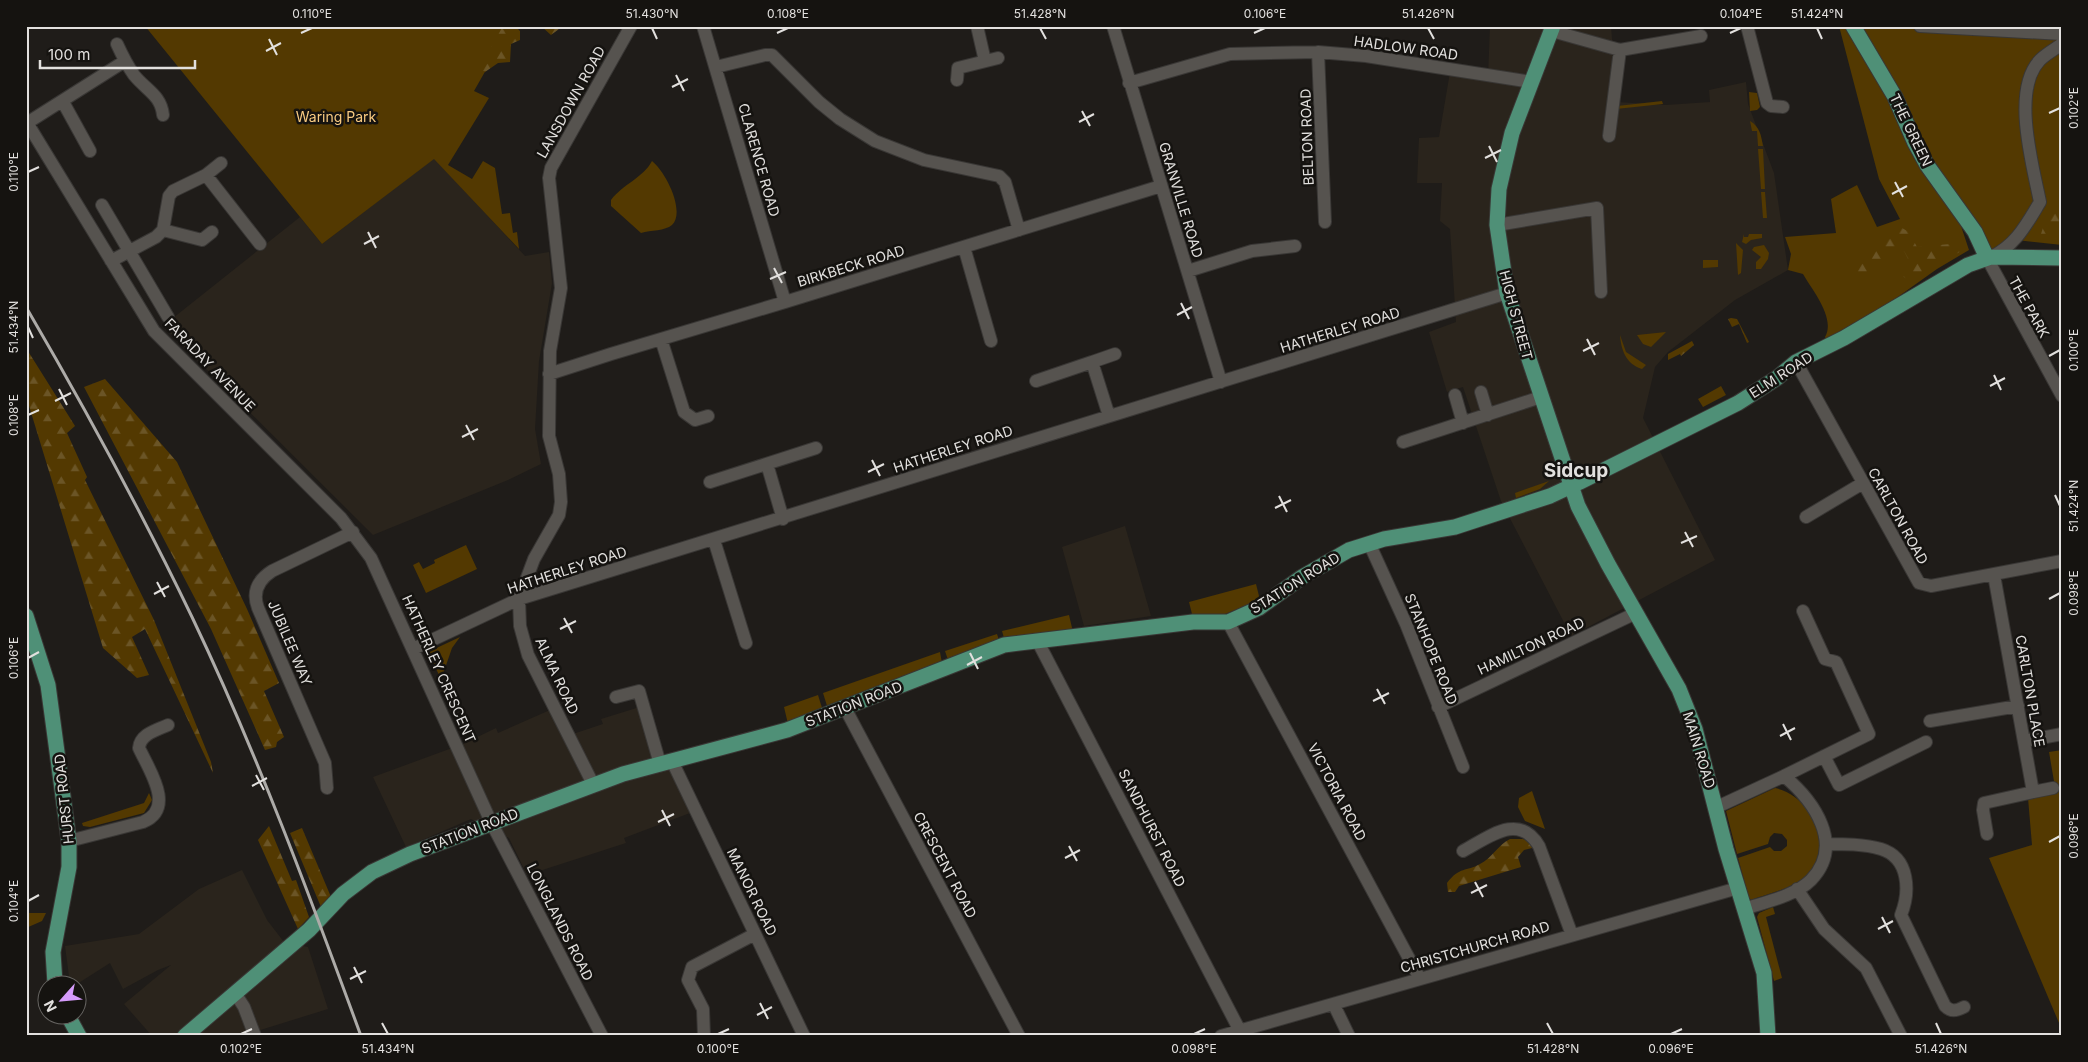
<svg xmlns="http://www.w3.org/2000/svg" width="2088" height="1062" viewBox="0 0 2088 1062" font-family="Inter,sans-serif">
	<defs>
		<pattern id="forest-firs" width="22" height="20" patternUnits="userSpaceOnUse" patternTransform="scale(1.25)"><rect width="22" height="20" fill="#533901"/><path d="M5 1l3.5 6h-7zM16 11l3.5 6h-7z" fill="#6b5526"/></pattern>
	</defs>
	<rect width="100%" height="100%" fill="#1f1c19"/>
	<!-- built -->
	<path fill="#2a241c" d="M1490 26H1611L1617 102 1666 105 1710 102 1709 90 1746 82 1748 104 1774 173 1788 270 1735 300 1668 352 1655 367 1643 418 1715 560 1571 636 1501 501 1463 387 1447 392 1429 332 1456 322 1450 229 1440 221 1442 183H1417L1419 138 1439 137 1450 72 1488 77Z
		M434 158 525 256 549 252 552 283 539 361 535 429 541 464 508 480 373 535 163 326 300 217 322 244Z
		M1125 526 1151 616 1084 626 1062 547Z
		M643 706 690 813 624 838 626 843 527 875 509 838 471 819 406 847 373 777 463 744 496 728 498 733 550 710 564 737 603 724 601 719Z
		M242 870 267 920 284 942 308 947 328 1009 254 1032 255 1036H152L124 1004 171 965 158 970 123 989 110 963 77 984H70L65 946 139 934 199 889Z"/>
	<!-- green -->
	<path fill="#533901" d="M145 26H511L474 91 489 98 448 165 472 179 483 161 495 168 502 214 510 213 513 233 517 232 519 249 434 159 322 244Z
		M1839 26H2062V245L2016 240 1987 258 1960 223 1969 250 1937 269 1829 346 1825 337C1836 318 1812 290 1803 274L1788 270 1791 254 1785 237 1836 233 1831 199 1857 185 1877 227 1900 219 1879 179Z
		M1749 92 1757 93 1760 107 1757 110 1750 111Z
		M1662 101 1663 104 1616 109 1617 106Z
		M1750 121C1760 127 1761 135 1763 146H1758L1757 131H1752Z
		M1758 149H1763L1765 189H1761Z
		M652 161C665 171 686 211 672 225 665 231 651 230 641 233L611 206V200C623 184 643 178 652 161Z
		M1761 192H1765L1767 218H1763Z
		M1744 234V237H1748L1749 234H1762V238L1751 240 1746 244 1742 242Z
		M1736 243 1743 250 1741 273 1738 275Z
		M1764 245 1769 253 1768 259 1761 269H1756V262L1761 257 1752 250 1754 247Z
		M1703 260H1718V267L1703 268Z
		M1666 332 1651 347 1643 344 1637 335Z
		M1620 335 1626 352 1646 365 1642 369C1626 364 1621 350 1620 335Z
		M1721 386 1726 395 1703 407 1698 399Z
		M1549 481 1540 489 1516 498 1515 493Z
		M466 545 477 569 426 593 413 565 419 562 423 569 435 563 434 560Z
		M1256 584 1260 600 1220 616 1193 618 1189 602Z
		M1069 615 1073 632 1004 638 1002 631Z
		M997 634 999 640 948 660 945 651Z
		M460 637 452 648 442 677 439 675 428 652Z
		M940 652 942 663 828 709 823 693Z
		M818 695 823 711 788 724 784 707Z
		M2062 750V1030L1989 858 2032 845 2028 798 2056 793 2049 752Z
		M1775 788C1811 795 1835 846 1807 875 1793 889 1769 893 1751 900L1749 898 1738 858 1770 847 1774 851H1781L1787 846V840L1782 834 1774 833 1770 837 1768 844 1737 854 1726 811Z
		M1532 791 1545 829 1525 821 1518 807 1519 798Z
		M149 793 152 800 144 813 90 827 83 826 82 823 144 803Z
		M1773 907 1775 914 1766 917 1782 978 1774 981 1757 917 1759 913Z"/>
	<!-- forest -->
	<path fill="url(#forest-firs)" d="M503 26H515L520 31V40L511 44 510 62 498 63 485 72 479 69Z
		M541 26H563L551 35Z
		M2062 200V239H2048L2041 234 2048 212V206L2053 201Z
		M1902 228 1909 232 1917 247 1961 243 1963 250 1910 281 1899 274 1910 263 1904 251 1894 254 1858 278 1852 277V269Z
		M1731 318 1737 319 1749 342 1747 343 1739 324 1732 327 1728 319Z
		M1692 341 1694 345 1681 356 1680 354 1668 360V354Z
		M26 348 75 426 67 433 87 477 85 480 154 620 211 762 213 773 145 629 132 637 149 675 137 678 103 648 26 396Z
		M105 379 177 462 247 609 279 683 264 691 284 737 277 742 276 747 265 750 211 629 84 387Z
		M269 826 292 881 296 880 309 917 298 929 258 840Z
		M302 828 331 897 321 907 290 833Z
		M1510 839H1523L1533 844 1532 848 1524 850 1518 857 1521 867 1459 886 1455 892H1448L1447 883C1460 866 1466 872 1480 864 1492 858 1498 845 1510 839Z
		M26 913H46L42 921 26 928Z"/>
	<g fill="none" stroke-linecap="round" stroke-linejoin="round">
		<!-- minor casing -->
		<g stroke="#393735" stroke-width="14">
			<path id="minor" d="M703 26 785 302
				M977 26 985 61
				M1113 26 1221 382
				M1747 26 1767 103 1771 106 1783 107
				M1920 26 2062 34
				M1552 31 1620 50 1701 36
				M117 44C122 55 127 65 134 75 146 90 161 95 163 115
				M1318 52 1325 222
				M716 67 765 55H772L819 102 840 119 875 141 924 160 999 176 1005 182 1019 230
				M957 80 958 68 998 58
				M1129 83 1230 54 1318 52 1366 56 1532 82
				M63 102 90 151
				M26 121 154 331 341 518 371 558 491 822 602 1036
				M27 123 125 61
				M1609 136 1620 50
				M206 175 221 163
				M102 205 168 317
				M1497 225 1597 208 1601 292
				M163 230 202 240 212 232
				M964 247 991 341
				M1991 257C2016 245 2026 225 2040 202 2033 166 2011 90 2040 60 2046 54 2055 49 2062 44
				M1987 258 2062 396
				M111 261 156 237 163 230 169 196 173 191 206 175 260 244
				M1188 271 1252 251 1295 246
				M661 339 684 412 695 420 708 416
				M1092 362 1115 354
				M1796 362 1919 583 1931 586 2062 561
				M549 374 611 354 785 302 1161 186
				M1036 381 1092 362 1109 416
				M1481 392 1488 415
				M1455 395 1463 423
				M1403 442 1541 397
				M767 464 783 519
				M710 482 816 448
				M1806 517 1863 483
				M714 540 746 643
				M1369 543 1406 624 1463 767
				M1994 575 2033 792 2053 788
				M1228 622 1419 977
				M1037 640 1240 1031
				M413 649 519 599 1507 293
				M616 697 639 691 660 764
				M1438 707 1636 613
				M845 708 1019 1036
				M1930 721 2018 706
				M2024 741 2062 734
				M1824 756 1839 785 1926 742
				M672 761 804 1036
				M1784 776 1869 734 1836 662 1825 659 1803 611
				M593 784 528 655 520 626 519 599 534 559 559 515 561 502 559 474 549 436 550 351 561 288 549 178 551 168 631 26
				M327 788 325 763 258 608C252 592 258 580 272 571L353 532
				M1717 807 1784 776C1814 801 1845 845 1811 880 1795 896 1765 902 1744 909
				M1987 834 1983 810 1984 803 2033 792
				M69 841 143 822C176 808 149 770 139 748 140 734 157 730 168 725
				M1827 844C1844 844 1864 844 1881 849 1910 858 1910 892 1901 915L1945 1006C1951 1012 1956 1011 1964 1007
				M1463 851C1489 837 1519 812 1539 846L1572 935
				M1797 889 1824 929 1866 968 1901 1036
				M235 993 244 1007 255 1036
				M1334 1005 1349 1036
				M704 1036 703 1009 688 980 692 967 755 934
				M1221 1036 1738 888"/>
		</g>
		<!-- major casing -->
		<g stroke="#393735" stroke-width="17">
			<path id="major" d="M1553 26 1512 133 1499 189 1497 225 1507 293 1578 506 1608 564 1679 689 1695 729 1726 849 1764 973 1768 1036
				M1853 26 1895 97 1915 143 1927 165 1975 232 1987 258
				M26 616 48 685 69 841V867L53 952 55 984
				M67 1014 79 1036
				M185 1036 309 930 343 894 372 872 410 854 623 774 787 730 1004 645 1193 622H1228L1259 608 1302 577 1349 550 1384 539 1455 527 1550 496 1580 482 1738 403 1777 378 1796 362 1844 338 1968 265 1991 257 2062 258"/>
		</g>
		<!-- minor -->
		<use href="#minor" stroke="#56534f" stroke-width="12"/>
		<!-- major -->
		<use href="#major" stroke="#4f9077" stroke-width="15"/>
		<!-- rail -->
		<path stroke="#adaba8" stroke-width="3" d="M26 307C85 408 141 511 192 617 257 753 309 894 361 1036"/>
	</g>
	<!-- ticks -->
	<path fill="none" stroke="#e2e0de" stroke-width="2" d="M652 28 657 39M1040 28 1046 39M1428 28 1434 39M1817 28 1822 39M301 33 312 28M777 33 788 28M1254 33 1265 28M1730 33 1741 28M269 39 277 55M266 51 281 43M676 75 684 91M672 87 688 79M1082 111 1090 126M2049 113 2060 108M1079 122 1094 114M1489 146 1497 162M1485 158 1501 150M28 172 39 167M1895 182 1903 197M1892 194 1907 186M368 232 376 248M364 244 379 236M774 268 782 283M770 279 786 272M1181 303 1189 319M1177 315 1192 307M28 327 33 338M1587 339 1595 355M1583 351 1599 343M2049 356 2060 350M1994 375 2001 390M1990 386 2005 378M59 389 67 405M55 401 71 393M28 415 39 410M466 425 474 440M462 437 478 429M872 460 880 476M868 472 884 464M2055 495 2060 506M1279 496 1287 512M1275 508 1291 500M1685 532 1693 547M1681 543 1697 536M157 582 165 597M154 594 169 586M2049 599 2060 593M564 618 572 633M560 629 576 621M970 653 978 669M28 658 39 652M967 665 982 657M1377 689 1385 704M1373 701 1389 693M1783 724 1791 740M1780 736 1795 728M256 775 264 790M252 786 267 778M662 810 670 826M658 822 674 814M2049 842 2060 836M1069 846 1077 861M1065 858 1080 850M1475 882 1483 897M1471 893 1487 885M28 901 39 895M1882 917 1890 933M1878 929 1893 921M354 967 362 983M350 979 366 971M760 1003 768 1019M757 1015 772 1007M382 1023 388 1034M1547 1023 1553 1034M1936 1023 1941 1034M241 1034 252 1029M718 1034 729 1029M1194 1034 1205 1029M1671 1034 1682 1029"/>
	<g text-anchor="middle" stroke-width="5" stroke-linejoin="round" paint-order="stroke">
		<!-- street labels -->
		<g font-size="14" fill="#e2e0de" stroke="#151310">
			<text transform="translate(1406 48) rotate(8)" y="5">HADLOW ROAD</text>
			<text transform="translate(571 102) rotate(-61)" y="5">LANSDOWN ROAD</text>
			<text transform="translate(1911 130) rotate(64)" y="5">THE GREEN</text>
			<text transform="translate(1307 137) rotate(-92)" y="5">BELTON ROAD</text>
			<text transform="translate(759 160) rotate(74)" y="5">CLARENCE ROAD</text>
			<text transform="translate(1181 200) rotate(73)" y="5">GRANVILLE ROAD</text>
			<text transform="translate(851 266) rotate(-17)" y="5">BIRKBECK ROAD</text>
			<text transform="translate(2029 307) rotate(61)" y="5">THE PARK</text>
			<text transform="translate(1516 315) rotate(75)" y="5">HIGH STREET</text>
			<text transform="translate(1340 330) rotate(-17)" y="5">HATHERLEY ROAD</text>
			<text transform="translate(210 365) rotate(46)" y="5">FARADAY AVENUE</text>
			<text transform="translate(1781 375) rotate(-33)" y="5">ELM ROAD</text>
			<text transform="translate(953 449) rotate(-18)" y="5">HATHERLEY ROAD</text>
			<text transform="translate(1898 516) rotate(61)" y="5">CARLTON ROAD</text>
			<text transform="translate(567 570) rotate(-18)" y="5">HATHERLEY ROAD</text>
			<text transform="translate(1295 583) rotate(-32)" y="5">STATION ROAD</text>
			<text transform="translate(290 643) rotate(67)" y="5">JUBILEE WAY</text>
			<text transform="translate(1531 646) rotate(-25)" y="5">HAMILTON ROAD</text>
			<text transform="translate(1431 649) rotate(68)" y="5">STANHOPE ROAD</text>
			<text transform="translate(439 669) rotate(66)" y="5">HATHERLEY CRESCENT</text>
			<text transform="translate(557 676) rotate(65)" y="5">ALMA ROAD</text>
			<text transform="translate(2030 691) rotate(80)" y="5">CARLTON PLACE</text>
			<text transform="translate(854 704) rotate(-21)" y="5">STATION ROAD</text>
			<text transform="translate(1699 750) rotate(73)" y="5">MAIN ROAD</text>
			<text transform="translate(1337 792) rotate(62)" y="5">VICTORIA ROAD</text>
			<text transform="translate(64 799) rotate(-96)" y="5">HURST ROAD</text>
			<text transform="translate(1152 828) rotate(63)" y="5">SANDHURST ROAD</text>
			<text transform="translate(470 831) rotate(-21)" y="5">STATION ROAD</text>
			<text transform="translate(945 865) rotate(62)" y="5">CRESCENT ROAD</text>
			<text transform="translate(752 892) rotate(64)" y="5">MANOR ROAD</text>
			<text transform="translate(560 922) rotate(63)" y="5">LONGLANDS ROAD</text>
			<text transform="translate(1475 947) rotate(-16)" y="5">CHRISTCHURCH ROAD</text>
		</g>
		<!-- park labels -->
		<g font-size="14" fill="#f7ca81" stroke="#151310">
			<text x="336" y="122">Waring Park</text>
		</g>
		<!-- district labels -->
		<g font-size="19" font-weight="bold" fill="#e2e0de" stroke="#151310">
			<text x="1576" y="477">Sidcup</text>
		</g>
	</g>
	<!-- border -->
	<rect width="2088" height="1062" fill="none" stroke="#151310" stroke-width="55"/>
	<!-- north arrow -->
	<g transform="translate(62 1000) rotate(243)"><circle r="24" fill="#151310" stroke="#676562"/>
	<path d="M0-4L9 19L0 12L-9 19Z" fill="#d59cfb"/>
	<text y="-8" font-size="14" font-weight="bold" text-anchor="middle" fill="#e2e0de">N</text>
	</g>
	<!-- scale -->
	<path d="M40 60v8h155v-8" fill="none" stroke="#e2e0de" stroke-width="2.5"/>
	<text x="48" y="60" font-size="15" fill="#e2e0de" stroke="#151310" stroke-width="4" paint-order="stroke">100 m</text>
	<rect x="28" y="28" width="2032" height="1006" fill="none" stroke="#e2e0de" stroke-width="2"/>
	<g font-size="12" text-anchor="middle" fill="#e2e0de">
		<text x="312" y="18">0.110°E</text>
		<text x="652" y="18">51.430°N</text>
		<text x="788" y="18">0.108°E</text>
		<text x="1040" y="18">51.428°N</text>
		<text x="1265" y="18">0.106°E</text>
		<text x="1428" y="18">51.426°N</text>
		<text x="1741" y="18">0.104°E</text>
		<text x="1817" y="18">51.424°N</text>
		<text transform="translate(2074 108) rotate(-90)" y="4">0.102°E</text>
		<text transform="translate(14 172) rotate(-90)" y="4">0.110°E</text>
		<text transform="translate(14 327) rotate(-90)" y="4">51.434°N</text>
		<text transform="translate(2074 350) rotate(-90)" y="4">0.100°E</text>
		<text transform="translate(14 415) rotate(-90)" y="4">0.108°E</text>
		<text transform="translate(2074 506) rotate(-90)" y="4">51.424°N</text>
		<text transform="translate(2074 593) rotate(-90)" y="4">0.098°E</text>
		<text transform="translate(14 658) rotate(-90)" y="4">0.106°E</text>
		<text transform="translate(2074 836) rotate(-90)" y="4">0.096°E</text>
		<text transform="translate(14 901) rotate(-90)" y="4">0.104°E</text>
		<text x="241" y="1053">0.102°E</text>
		<text x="388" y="1053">51.434°N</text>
		<text x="718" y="1053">0.100°E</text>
		<text x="1194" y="1053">0.098°E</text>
		<text x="1553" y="1053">51.428°N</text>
		<text x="1671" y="1053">0.096°E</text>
		<text x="1941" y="1053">51.426°N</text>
	</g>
</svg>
